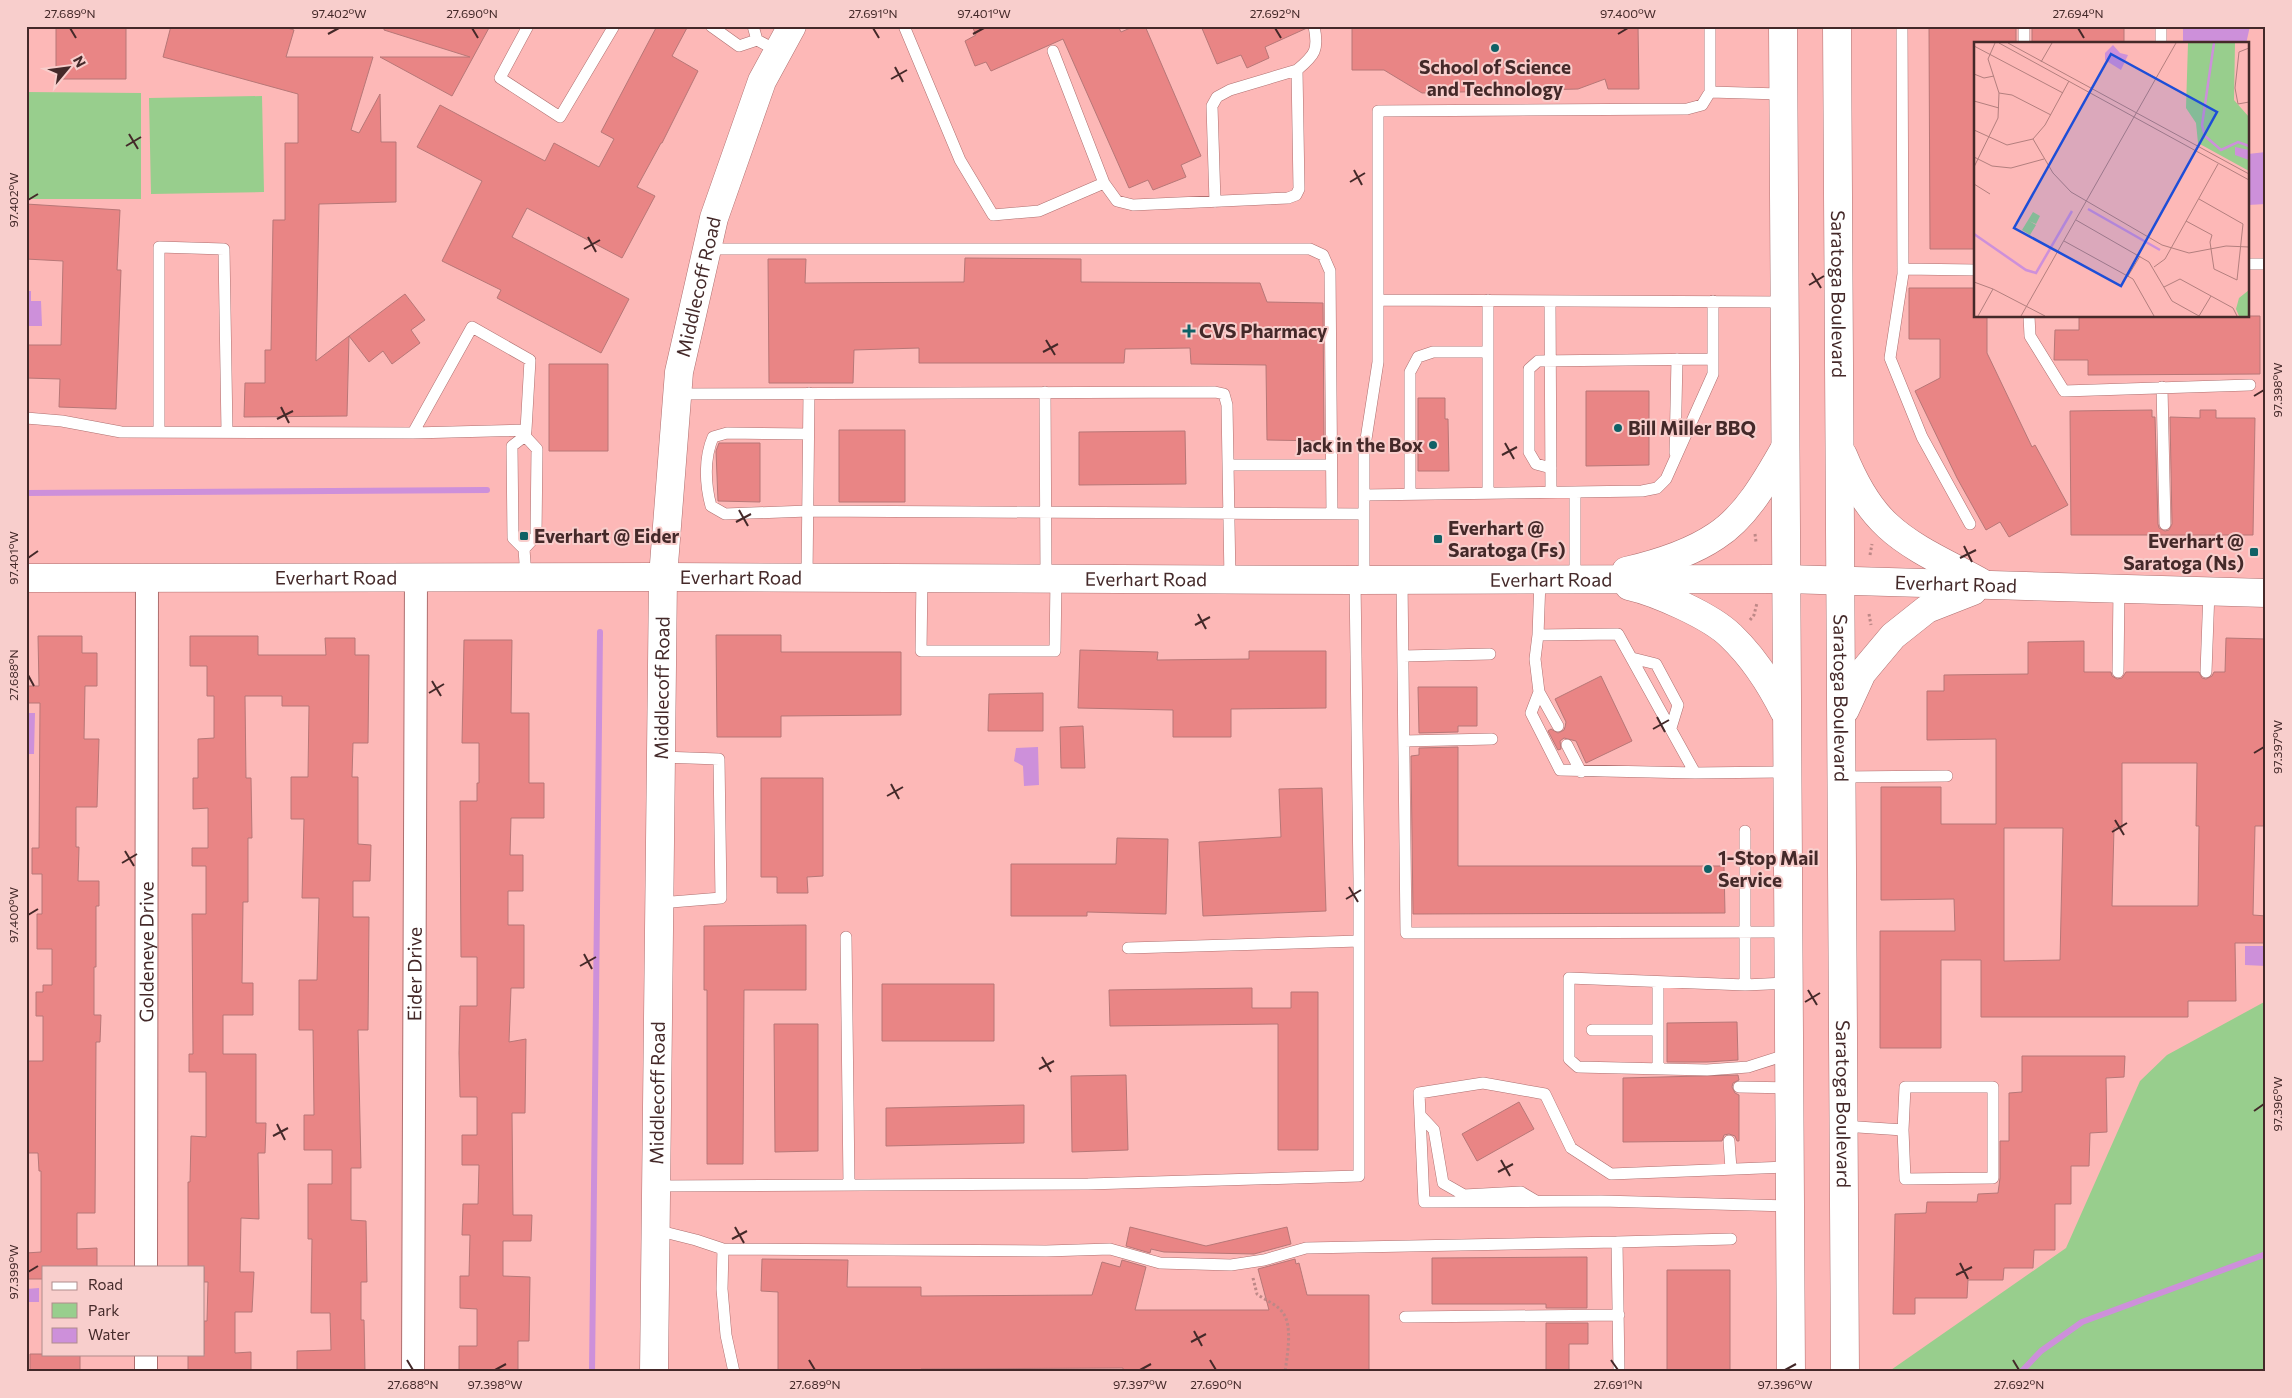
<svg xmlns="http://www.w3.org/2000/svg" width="2292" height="1398" viewBox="0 0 2292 1398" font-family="Commissioner,sans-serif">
	<rect width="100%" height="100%" fill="#fdb8b7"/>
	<!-- green -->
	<path fill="#98ce8d" d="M26 92 141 93V199H26Z
		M262 96 264 192 151 194 149 98Z
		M2266 1001V1372H1888L2066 1248 2140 1081 2167 1055Z"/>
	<!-- water -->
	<path fill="#cd90da" d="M2183 26H2250L2246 44H2183Z
		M2266 152V204L2248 205V154Z
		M26 291H31V301H41L42 326H27Z
		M29 713H35L34 754H26V717H29Z
		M1038 747 1039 785 1024 786 1023 766 1014 761 1016 748Z
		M2245 946H2266V966L2245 965Z
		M39 1288V1302H26V1289Z"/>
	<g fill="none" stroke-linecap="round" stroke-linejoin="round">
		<!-- stream -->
		<path stroke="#cd90da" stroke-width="6" d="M26 493 487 490
			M592 1372 600 632
			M2021 1372 2041 1351 2082 1322 2266 1254"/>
	</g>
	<!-- building -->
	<path fill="#e98585" stroke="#b77777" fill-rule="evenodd" d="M56 26H126V79H56Z
		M171 26H281L294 30 286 57H373L351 130 359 133 380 94 381 142H396V202L319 204 316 361 349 336 347 416 244 417 245 383H265V350H271L273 220H285V143H298V94L163 57Z
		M384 26H490L452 96 380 57H470L384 30Z
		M657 26H688L672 56 698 71 662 143H661L637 187 655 196 622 258 527 208 512 237 629 299 601 353 497 298 501 290 442 261 482 181 417 147 440 105 545 161 554 143 599 167 614 139 601 132Z
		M972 26H1118L1121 32 1135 26H1145L1201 156 1181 165 1186 177 1153 190 1148 180 1129 188 1063 39 991 71 986 62 975 66 965 41 976 35Z
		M1201 26H1307V28L1265 47 1269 58 1247 68 1241 55 1217 64Z
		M1352 26H1638L1639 89H1608L1605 79 1578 89 1422 93 1384 70H1352Z
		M1929 26H2016V44H1976V249H1930Z
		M2032 26H2124V44H2032Z
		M26 204 120 210 117 270H121L116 409 59 407 60 379 26 378V345H61L63 261 26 259Z
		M965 258 1081 259V282L1260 283 1267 302 1323 303 1324 441 1267 440 1266 365 1191 364 1190 348 1125 349 1124 363H919V348L854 350 853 383H769L768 259H806L805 283 964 282Z
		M1909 288H1976V316H1987V353L2032 447 2035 445 2068 505 2009 537 2000 522 1986 530 1957 478 1915 391 1940 378V339H1909Z
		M405 294 425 320 411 330 420 343 392 364 383 351 369 362 349 336Z
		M2079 316H2260V374L2088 375V360H2054L2055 330H2079Z
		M549 364H608V451H549Z
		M1586 391H1649V465L1586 466Z
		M1418 398H1445V419H1448L1449 471H1418Z
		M2152 410V417H2155L2158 524 2159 528 2165 531 2169 530 2172 524 2170 417 2200 418V410H2216V418H2255L2253 535H2071L2070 411Z
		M839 430H905V502H839Z
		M1185 431 1186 484 1079 485V432Z
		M719 443H760V502L718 501 716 451Z
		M716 635H781V652H901V715L781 716V737H717Z
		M38 636H82V653H97V686H85L84 739H99L97 807H76V847H79L78 881H99V906H96V967H94V1015H101L100 1042H96L95 1213H77V1249L97 1248V1267H44V1279H26V1253L41 1252V1171H39L38 1153H26V1061H43V1016H36V992H43V985H52V949H37V914H42V874H32V848H39L40 703H26V686H39Z
		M190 636H258V655H326L325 638H355V655H369L368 743H353L352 777H358V844L371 845 370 881H353V917H369L368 1030H358L361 1168H351V1220L366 1221 367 1282H361V1320H364L365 1372H297V1351L331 1350 330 1313H311L312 1239H308V1184H332V1150H304V1115H314L313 1030H299V980H317L319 898H302L304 819H291V777H308L309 706H282V696H245L246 778H251L252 838H248V902H243L242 983H253V1015H223V1054H256V1123H266L265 1153H258L259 1219 241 1218 240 1272H254L252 1312H235V1353L251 1352V1372H188V1354H204V1321H207L208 1282H204V1267H188V1182H190L191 1136 206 1137V1072H189V1054H193L192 914H206V866H192V848H208V808L193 809V778H198V739L214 738V696H207V666H190Z
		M2226 638 2266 639V826H2255L2253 915 2266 916V943H2235L2236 1001H2188V1017H1981V960H1941V1048H1880V931H1955L1954 899 1881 900V787H1941V824H1996V739L1927 740V691H1944V675L2028 674V642L2084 641V672H2111L2112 676 2117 679 2122 678 2126 672H2199L2202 678 2206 679 2212 676 2214 672H2225ZM2122 763H2197L2196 826H2199L2198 906H2112L2114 828H2122ZM2004 828H2063L2060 960 2004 961Z
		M464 640H512L511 713H529V783H544V818H511L510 855H523V891H508V925H524V988H511L509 1042 526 1039 525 1113H512L513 1215H532L531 1241H503V1276L530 1277 529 1341H518V1372H459V1346H477V1309L460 1308V1276H469L470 1235H462L463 1204H478L479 1165H462V1135H477V1097H460L459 1053 460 1006H477V957H461L460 801H477V783H479V743H462Z
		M1080 650 1158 652 1157 660 1249 659V651H1326V708L1231 709V737H1173V710L1078 708Z
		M1601 676 1632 741 1586 763 1576 741 1564 738 1560 741 1561 749 1558 750 1548 731 1551 729 1558 733 1564 730 1565 727 1566 722 1555 699Z
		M1418 687H1477V726H1458V732L1419 733Z
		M1043 693V731H988L989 694Z
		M1083 726 1085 768H1061L1060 727Z
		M1458 747V866H1724L1725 913 1413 914 1411 756 1419 755V748Z
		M761 778H823V876L807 877 808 893H777V877H761Z
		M1322 788 1326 911 1203 916 1199 842 1281 837 1279 789Z
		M1117 838 1168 839 1166 914 1087 912V916H1011V864H1116Z
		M806 925V990H744L743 1164H707V990H704V926Z
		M882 984H994V1041H882Z
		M1252 988V1008H1291V992H1318V1150H1278V1024L1110 1026 1109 990Z
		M1737 1022 1738 1060 1707 1062H1667V1023Z
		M774 1024H818V1151L775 1152Z
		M2022 1056H2125L2124 1077 2106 1078 2107 1132 2090 1133 2089 1166H2071V1204H2055V1250H2034L2033 1268H2004L2003 1280H1968L1967 1298H1915V1314H1893L1895 1214 1926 1213 1927 1202H1977L1978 1194 1998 1193 2000 1178V1141H2009V1093L2022 1092Z
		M1126 1075 1128 1150 1072 1152 1071 1076Z
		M1738 1075 1739 1080 1733 1083 1732 1087 1735 1093 1739 1095V1141H1737L1735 1136 1729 1134 1724 1135 1722 1141 1623 1142V1078Z
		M1519 1102 1534 1129 1477 1161 1462 1134Z
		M1024 1105V1143L886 1146V1108Z
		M1130 1227 1206 1246 1287 1227 1291 1244 1254 1254 1164 1252 1151 1249 1150 1253 1126 1246Z
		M1587 1257V1308H1546V1304H1432V1258Z
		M762 1259 848 1260 847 1287H921V1296L1092 1295 1102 1262 1120 1267 1122 1260 1146 1267 1135 1310H1269L1258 1269 1295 1259 1296 1264 1299 1263 1307 1295H1369V1372H1123V1368L921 1369V1372H778V1292L761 1291Z
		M1667 1270H1730V1372H1667Z
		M1546 1323H1588V1344H1569V1372H1546Z
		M30 1354H80V1372H30Z"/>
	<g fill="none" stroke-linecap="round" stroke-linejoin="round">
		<!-- service casing -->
		<g stroke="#ae6f6f" stroke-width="12">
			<path id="service" d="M528 26 500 78 560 117 614 26
				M711 26 739 46 757 40
				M753 26 757 40 778 51
				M904 26 960 160 993 215 1039 211 1104 183
				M1902 26 1903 274 1890 358 1922 437 1970 524
				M2024 26V44
				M2161 26V44
				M1053 51 1104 183 1117 201 1133 205 1288 198 1296 195 1299 189 1297 70C1315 55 1319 50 1314 26
				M1710 92 1783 94
				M1215 202 1212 106 1217 97 1230 90 1297 70
				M707 249H1310L1323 255 1330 271 1332 514
				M2248 264H2266
				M1903 269 1976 270
				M1378 300 1785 302
				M1550 301 1551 492
				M2029 316 2030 336 2064 391 2250 385
				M2162 387 2165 524
				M1045 392 1046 578
				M677 394 1215 392 1224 394 1227 405 1230 580
				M26 418 62 421 121 432 413 433
				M159 432V247L224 249 227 432
				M808 434 727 433 713 437C704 458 705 484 711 506L725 514 808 511 1364 514
				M525 436 526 430 530 360 472 327 413 433 526 430
				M1675 453 1677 359
				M1228 465H1331
				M1551 468 1536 464 1529 452V369L1538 361 1713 359
				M1575 492V579
				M1488 493V300
				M1410 494V372L1418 357 1433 352H1488
				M1364 495 1642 491 1657 488 1666 479 1713 374V301
				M524 549 536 536 537 449 525 436 512 446 513 538 524 549 526 577
				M807 577 809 393
				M922 578 921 651H1055L1056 579
				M1364 580V452L1378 362V111L1687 109 1702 105 1710 92V26
				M1402 580 1406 933 1788 932
				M1540 580 1538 635 1618 634 1695 773 1786 772
				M1538 635 1535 659 1539 692 1558 726
				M1403 656 1490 654
				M1632 658 1656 664 1678 705 1671 728
				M2118 672 2119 589
				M2206 672 2209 591
				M1539 692 1531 713 1560 770 1695 773
				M1404 741 1492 739
				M1567 745 1581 772
				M1842 777 1947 776
				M1745 831V985
				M659 903 721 898 719 759 661 757
				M846 937 849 1184
				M1128 948 1359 941
				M1658 982V1069
				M1788 983 1745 985 1569 978V1059L1578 1067 1707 1070 1748 1067 1789 1054
				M1592 1030H1658
				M1739 1087 1789 1088
				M1420 1115 1434 1130 1443 1183 1464 1195 1521 1192 1536 1201
				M1843 1126 1903 1130 1905 1087H1993V1178L1905 1179 1903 1130
				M1729 1141 1731 1169
				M1789 1167 1611 1174 1571 1148 1545 1094 1483 1083 1419 1093 1424 1202 1601 1201 1789 1206
				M656 1186 1088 1184 1359 1176V878L1355 580
				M656 1230 696 1240 723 1249 1046 1251 1110 1249 1160 1263 1231 1265 1264 1260 1306 1248 1617 1242
				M723 1249 722 1289 726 1335 734 1372
				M1405 1317 1619 1315
				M1619 1372 1617 1242 1731 1239"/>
		</g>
		<!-- minor casing -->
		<g stroke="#ae6f6f" stroke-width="24">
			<g id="minor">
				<path id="s1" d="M146 1267 147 577"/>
				<path d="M146 1372V1354"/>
				<path id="s2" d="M413 1372 416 577"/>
			</g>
		</g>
		<!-- tertiary casing -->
		<g stroke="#ae6f6f" stroke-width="29">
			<g id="tertiary">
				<path id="s3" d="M654 1372 663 577 679 372 714 218 762 81 792 26"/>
			</g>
		</g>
		<!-- secondary casing -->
		<g stroke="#ae6f6f" stroke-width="29">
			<g id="secondary">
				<path d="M1783 26 1791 1372"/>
				<path id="s4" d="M1837 26 1845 1372"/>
				<path d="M1843 455C1854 482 1867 507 1888 526 1915 551 1953 566 1984 584"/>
				<path d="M1626 571C1656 564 1691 553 1716 536 1746 517 1768 478 1785 448"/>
				<path id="s5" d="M26 578 663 577 1355 580 1786 579 2266 593"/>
				<path d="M1629 586C1656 592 1711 616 1731 636 1753 657 1770 683 1784 711"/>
				<path d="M1845 710 1862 673 1893 636 1927 609 1973 591"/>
			</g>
		</g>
		<!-- path -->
		<path stroke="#be8887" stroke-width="3" stroke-dasharray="2.5 2.5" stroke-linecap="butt" d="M1755 534 1756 542
			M1870 555 1872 544
			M1869 614 1871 625
			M1750 620 1754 615 1757 603
			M1253 1278 1257 1294C1265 1300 1278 1305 1283 1313 1293 1326 1287 1357 1285 1372"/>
		<!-- service -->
		<use href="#service" stroke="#fff" stroke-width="11"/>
		<!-- minor -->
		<use href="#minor" stroke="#fff" stroke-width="22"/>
		<!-- tertiary -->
		<use href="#tertiary" stroke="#fff" stroke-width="28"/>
		<!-- secondary -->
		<use href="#secondary" stroke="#fff" stroke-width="28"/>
	</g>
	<!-- ticks -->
	<path fill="none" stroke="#442929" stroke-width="2" d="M70 28 76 38M472 28 478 38M873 28 879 38M1275 28 1281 38M2078 28 2084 38M328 34 339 28M973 34 984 28M1618 34 1628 28M895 67 903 82M891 79 907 70M129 134 138 149M126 146 141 137M1354 170 1362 185M1350 182 1365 173M28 200 38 194M588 237 596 252M584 249 600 240M1812 273 1821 288M1809 285 1824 276M1046 340 1055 355M1043 352 1058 344M2254 396 2264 390M281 407 289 423M277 419 293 411M1505 443 1514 459M1502 455 1517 447M739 510 748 526M736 522 751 514M1964 546 1972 562M28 558 38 551M1960 558 1976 550M1198 614 1206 629M1195 625 1210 617M28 675 34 686M432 681 441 696M429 693 444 684M1657 717 1665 732M1653 729 1669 720M2254 753 2264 747M891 784 899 799M887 796 903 787M2115 820 2124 835M2112 832 2127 823M125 851 134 866M122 863 137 854M1349 887 1358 902M1346 899 1361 890M28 915 38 909M584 954 592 969M580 966 596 957M1808 990 1817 1005M1805 1002 1820 993M1042 1057 1051 1072M1039 1069 1054 1061M2254 1111 2264 1104M277 1124 285 1140M273 1136 288 1128M1501 1160 1510 1176M1498 1172 1513 1164M735 1227 744 1243M732 1239 747 1231M1960 1263 1968 1279M28 1272 38 1266M1956 1275 1972 1267M1194 1331 1202 1346M1191 1342 1206 1334M407 1360 413 1370M809 1360 815 1370M1210 1360 1216 1370M1611 1360 1618 1370M2013 1360 2019 1370M495 1370 506 1364M1140 1370 1151 1364M1785 1370 1796 1364"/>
	<!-- markers -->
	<g fill="#106166" stroke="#f8cecc" stroke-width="2">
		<circle cx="1495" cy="48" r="5"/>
		<path d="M1186.5 323.5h5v5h5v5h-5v5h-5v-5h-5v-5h5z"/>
		<circle cx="1618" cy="428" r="5"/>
		<circle cx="1433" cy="445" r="5"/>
		<rect x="519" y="531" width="10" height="10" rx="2.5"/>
		<rect x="1433" y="534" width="10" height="10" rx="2.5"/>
		<rect x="2249" y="547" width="10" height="10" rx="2.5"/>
		<circle cx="1708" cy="869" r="5"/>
	</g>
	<g text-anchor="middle" stroke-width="4" stroke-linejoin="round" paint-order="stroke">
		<!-- poi labels -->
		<g font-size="19" font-weight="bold" fill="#442929" stroke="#f8cecc" text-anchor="start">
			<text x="1495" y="74" text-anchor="middle">School of Science<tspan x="1495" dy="22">and Technology</tspan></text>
			<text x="1199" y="338">CVS Pharmacy</text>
			<text x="1628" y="435">Bill Miller BBQ</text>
			<text x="1423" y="452" text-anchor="end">Jack in the Box</text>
			<text x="1448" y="535">Everhart @<tspan x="1448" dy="22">Saratoga (Fs)</tspan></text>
			<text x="534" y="543">Everhart @ Eider</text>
			<text x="2244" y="548" text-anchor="end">Everhart @<tspan x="2244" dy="22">Saratoga (Ns)</tspan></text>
			<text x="1718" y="865">1-Stop Mail<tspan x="1718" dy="22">Service</tspan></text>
		</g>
		<!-- street labels -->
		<g font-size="19" fill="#442929" stroke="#f8cecc">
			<text dy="7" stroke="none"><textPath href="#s3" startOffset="1088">Middlecoff Road</textPath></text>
			<text dy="7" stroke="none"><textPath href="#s4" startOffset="268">Saratoga Boulevard</textPath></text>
			<text dy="7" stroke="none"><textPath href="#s5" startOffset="310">Everhart Road</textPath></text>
			<text dy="7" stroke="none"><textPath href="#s5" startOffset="715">Everhart Road</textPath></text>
			<text dy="7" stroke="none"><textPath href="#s5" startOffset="1120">Everhart Road</textPath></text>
			<text dy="7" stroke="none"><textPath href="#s5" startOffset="1525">Everhart Road</textPath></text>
			<text dy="7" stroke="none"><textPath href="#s5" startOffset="1930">Everhart Road</textPath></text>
			<text dy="7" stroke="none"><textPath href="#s3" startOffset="684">Middlecoff Road</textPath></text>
			<text dy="7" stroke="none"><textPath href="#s4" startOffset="672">Saratoga Boulevard</textPath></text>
			<text dy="7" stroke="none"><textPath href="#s1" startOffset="315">Goldeneye Drive</textPath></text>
			<text dy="7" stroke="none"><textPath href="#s2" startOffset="398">Eider Drive</textPath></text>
			<text dy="7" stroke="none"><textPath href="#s3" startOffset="279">Middlecoff Road</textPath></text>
			<text dy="7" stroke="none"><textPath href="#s4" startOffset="1078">Saratoga Boulevard</textPath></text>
		</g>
	</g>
	<!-- overview -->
	<g transform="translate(1974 42)">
		<rect width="275" height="275" fill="#fdb8b7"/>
		<path d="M214 1H261L260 58 275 75V129L224 101 222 81 212 66ZM59 170 66 174 62 182 55 179 62 183 56 193 48 188ZM275 248V274H265L262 267 265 256Z" fill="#98ce8d"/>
		<path d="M139 3 146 11 154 13 147 28 131 18V11ZM261 105 275 108V118L261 113Z" fill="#cd90da"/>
		<path fill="none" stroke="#cd90da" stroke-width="2.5" d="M240 1 228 83 231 94 247 108 264 100 275 104M114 167 186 208M0 192 52 228 62 231 98 169"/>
		<path fill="none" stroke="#b37f7e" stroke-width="1" d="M25 1 275 138M34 1 275 132M0 4 89 51M275 6 265 10 261 46 264 62 275 60M67 20 78 1M157 23 182 36M0 32 10 36 20 34M25 51 38 53 77 73M0 59 25 66M0 88 33 103 59 97 71 83 95 39M59 97 79 131 97 150 188 203 215 211 252 204 275 205M0 115 18 124 37 126 70 117M0 125 24 76 25 51 14 17 21 1M0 142 16 152M102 178 175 220 198 259 225 274M212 179 238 193 236 200 240 227 263 238 269 182 225 157M90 199 159 237 180 274M180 225 191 217 244 122M154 234 166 214M0 240 19 247 71 274M190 245 206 237 259 266 263 274M4 274 19 247M47 274 202 1M225 274 237 254"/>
		<path fill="#1d4ed8" fill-opacity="0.15" stroke="#1d4ed8" stroke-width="2.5" d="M137 12 243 70 147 244 40 186Z"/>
		<rect width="275" height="275" fill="none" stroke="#442929" stroke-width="2.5"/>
	</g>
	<!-- border -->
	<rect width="2292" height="1398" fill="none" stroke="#f8cecc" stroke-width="55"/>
	<!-- legend -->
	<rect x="42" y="1266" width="162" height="90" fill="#f8cecc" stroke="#b08c8b"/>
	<rect x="52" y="1282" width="25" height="8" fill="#ffffff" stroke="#b08c8b"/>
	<text x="88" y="1290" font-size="15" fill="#442929">Road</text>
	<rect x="52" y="1303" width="25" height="15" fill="#98ce8d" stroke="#b08c8b"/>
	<text x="88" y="1316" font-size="15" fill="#442929">Park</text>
	<rect x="52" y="1328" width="25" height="15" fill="#cd90da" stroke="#b08c8b"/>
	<text x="88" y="1340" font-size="15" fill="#442929">Water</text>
	<!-- north arrow -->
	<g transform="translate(68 68) rotate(61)" stroke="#f8cecc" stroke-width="4" paint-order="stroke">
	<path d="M0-4L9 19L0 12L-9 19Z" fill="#442929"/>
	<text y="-8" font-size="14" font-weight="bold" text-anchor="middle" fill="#442929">N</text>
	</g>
	<rect x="28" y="28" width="2236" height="1342" fill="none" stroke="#442929" stroke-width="2"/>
	<g font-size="12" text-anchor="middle" fill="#442929">
		<text x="70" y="18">27.689°N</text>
		<text x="339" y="18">97.402°W</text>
		<text x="472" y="18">27.690°N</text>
		<text x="873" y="18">27.691°N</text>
		<text x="984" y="18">97.401°W</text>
		<text x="1275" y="18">27.692°N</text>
		<text x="1628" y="18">97.400°W</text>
		<text x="2078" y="18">27.694°N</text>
		<text transform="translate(14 200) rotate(-90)" y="4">97.402°W</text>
		<text transform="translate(2278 390) rotate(-90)" y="4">97.398°W</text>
		<text transform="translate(14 558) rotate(-90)" y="4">97.401°W</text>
		<text transform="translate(14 675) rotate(-90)" y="4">27.688°N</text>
		<text transform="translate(2278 747) rotate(-90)" y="4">97.397°W</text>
		<text transform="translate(14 915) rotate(-90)" y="4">97.400°W</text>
		<text transform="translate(2278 1104) rotate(-90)" y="4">97.396°W</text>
		<text transform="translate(14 1272) rotate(-90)" y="4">97.399°W</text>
		<text x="413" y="1389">27.688°N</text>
		<text x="495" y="1389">97.398°W</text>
		<text x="815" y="1389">27.689°N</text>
		<text x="1140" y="1389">97.397°W</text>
		<text x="1216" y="1389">27.690°N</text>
		<text x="1618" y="1389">27.691°N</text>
		<text x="1785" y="1389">97.396°W</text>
		<text x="2019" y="1389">27.692°N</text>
	</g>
</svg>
